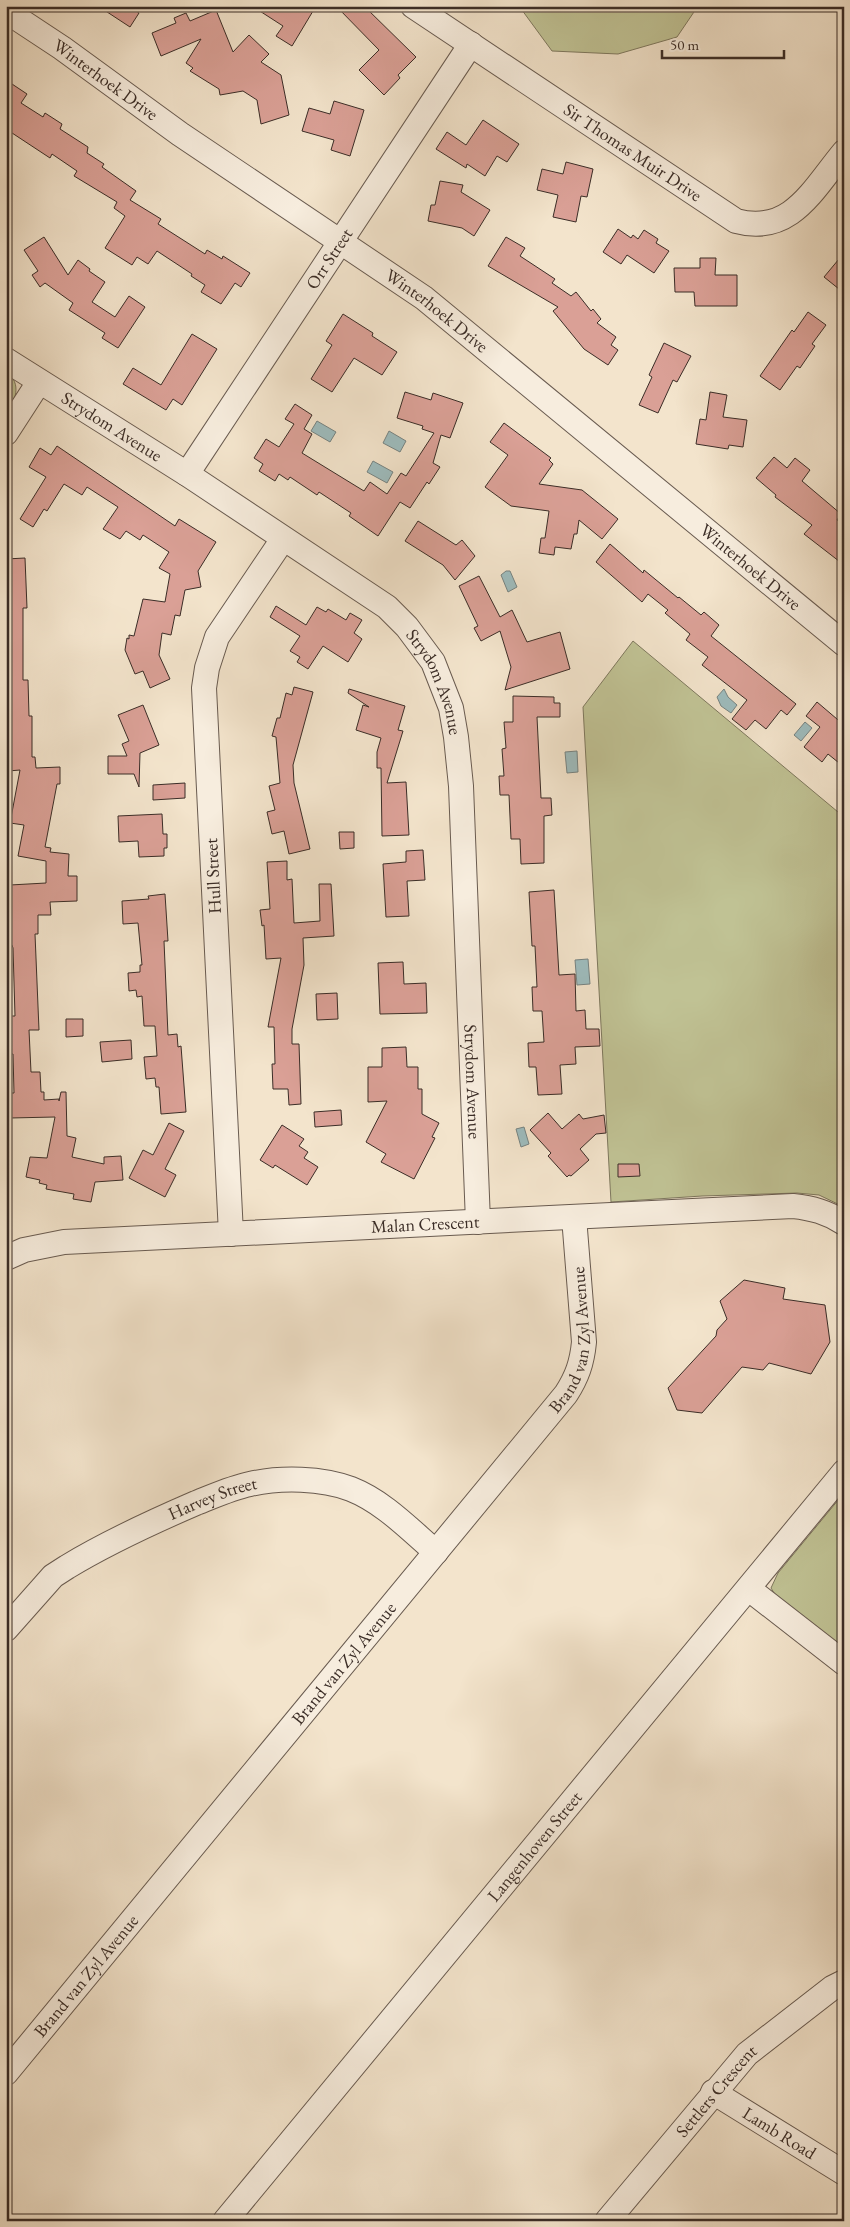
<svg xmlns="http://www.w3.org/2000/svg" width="850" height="2227" viewBox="0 0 850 2227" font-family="'EB Garamond',serif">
	<rect width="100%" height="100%" fill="#f3e4cc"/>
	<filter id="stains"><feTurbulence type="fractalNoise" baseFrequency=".004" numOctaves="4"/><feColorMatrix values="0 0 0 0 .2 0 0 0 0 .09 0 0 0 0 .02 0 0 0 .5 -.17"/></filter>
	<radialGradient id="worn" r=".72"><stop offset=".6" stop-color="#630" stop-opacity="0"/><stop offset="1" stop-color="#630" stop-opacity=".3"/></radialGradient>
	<!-- green -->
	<path fill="#c0c294" stroke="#7e785e" d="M519 6H698L677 37 618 54 552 51Z
		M6 372C23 383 15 402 6 415Z
		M633 641 844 817V1207L819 1195 797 1193 702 1196 611 1202 583 707Z
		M844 1493V1647L781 1604 771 1588 778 1573Z"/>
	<!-- water -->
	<path fill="#9ebdbf" stroke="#768382" d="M317 421 336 432 330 442 311 431Z
		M389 431 406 441 400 452 383 443Z
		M373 461 393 472 387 483 367 472Z
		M506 571H510L517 587 508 592 501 575Z
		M724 689 728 697 737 705 731 713 721 706 717 697Z
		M805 722 812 728 801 741 794 735Z
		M577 751 578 772 567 773 565 752Z
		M588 959 590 984 577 985 575 960Z
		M524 1127 529 1144 521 1147 516 1129Z"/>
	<!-- building -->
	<path fill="#daa096" stroke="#3b2d27" d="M98 6H129L139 13 130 27Z
		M252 6H316L292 46 276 36 283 26Z
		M336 6H364L416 57 398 75 400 78 384 95 359 70 379 50Z
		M216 10 233 52 249 35 269 54 261 62 281 75 289 115 261 124 257 100 243 91 220 95 219 89 190 71 193 68 186 63 201 39 161 56 152 33 176 23 174 18 186 13 190 21Z
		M6 80 27 94 21 103 43 117 45 113 62 124 60 129 88 147 87 153 104 164 102 167 136 191 130 200 161 219 158 224 205 254 207 250 222 259 223 256 250 273 241 287 235 283 221 304 201 292 205 285 191 276 192 274 157 251 148 264 137 257 132 265 105 248 125 216 114 208 117 202 74 176 77 171 52 154 50 158 6 129Z
		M334 101 364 110 350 156 331 150 334 140 302 131 309 108 330 114Z
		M483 120 519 144 507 162 497 156 485 176 467 164 466 168 436 149 447 132 466 145Z
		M566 162 593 169 587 197 581 196 576 222 553 217 558 195 537 190 542 169 563 174Z
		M440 181 463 185 461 192 490 210 474 236 462 228 428 221 431 205H435Z
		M618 229 631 238 633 235 638 239 644 230 658 239 656 243 669 251 654 273 627 255 621 264 603 252Z
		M44 237 68 275 78 260 90 269 89 271 105 282 92 302 115 317 129 296 145 307 118 348 102 338 105 333 69 310 73 303 45 283 40 287 32 275 38 271 24 250Z
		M506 237 525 248 520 256 555 279 552 283 571 296 576 292 591 311 593 309 601 319 597 323 616 337 611 345 618 350 608 365 584 349 553 311 558 307 488 266Z
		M844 253V293L824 277Z
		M700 258H716L715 275H737V306H695L694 292H675L674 268H700Z
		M808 312 826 325 812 344 815 346 800 368 797 366 780 390 760 376 792 330 794 332Z
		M343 314 373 333 372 336 397 352 382 375 354 358 332 392 311 379 332 345 326 341Z
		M192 334 217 349 182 405 173 399 166 410 123 384 133 368 161 385Z
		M664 343 691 356 677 382 673 380 658 413 639 405 652 377 649 375Z
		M405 392 431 400 433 393 463 403 450 438 441 435 433 463 440 467 429 484 427 482 410 508 400 502 378 536 349 516 351 513 319 492 317 495 290 477 288 480 279 474 275 481 259 471 263 464 254 458 266 439 279 447 294 424 285 419 295 404 312 415 304 429 312 434 302 453 364 491 370 482 387 494 401 473 406 476 434 433 422 429 423 426 397 418Z
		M710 392 727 395 723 417 747 420 743 447 729 445 728 449 696 444 700 419 706 420Z
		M504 423 551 458 549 460 553 464 539 484 582 490 618 519 602 539 579 520 577 534H574L571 549 555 547 554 555 539 553 541 538H545L549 511 511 506 485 487 508 455 490 442Z
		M57 446 175 526 179 519 216 542 198 571 201 587 185 590 180 616 175 615 171 635 162 633 159 655 170 679 150 688 143 671 135 674 125 650 127 638 129 639V635L134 636 143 599 165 602 170 574 159 568 169 552 143 535 140 540 126 531 120 539 103 529 118 507 87 487 82 495 64 484 47 511 44 509 33 527 20 519 46 477 29 467 40 448 51 455Z
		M774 457 787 468 795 458 810 470 802 481 841 514 837 520 844 525V565L804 534 812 525 775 497 776 495 756 478Z
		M418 521 456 545 462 540 475 556 455 580 443 565 405 541Z
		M610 544 643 573 644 570 678 598 679 597 701 615 704 612 719 625 711 636 796 704 787 715 781 710 766 729 755 720 746 730 732 719 747 700 702 665 708 657 686 640 690 634 665 613 668 610 648 594 642 602 596 562Z
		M25 558 27 608H23V680H28L29 716H32V757H35L36 768 60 767V784H57L45 847 51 848 50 852 69 854 68 876H77V901L50 902 51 915H38V934H35L39 1030H29L31 1072H40L41 1092H44V1100L59 1099V1101L61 1092H66L67 1136 76 1138 72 1157 104 1164V1157L121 1156 123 1180 95 1182 91 1202 73 1199 74 1194 46 1189 47 1185 39 1183 40 1180 26 1177 30 1157 47 1158 55 1117 10 1118 9 1093H14L13 1054H6V1041H9V1016H15L13 948 12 945H7V910H11L10 885 46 883V861L18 856 24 825 10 823 20 770 8 771 6 753V559Z
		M479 576 500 617 512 610 527 642 560 632 570 669 505 690 511 667 500 631 481 641 474 628 478 626 459 586Z
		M276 606 306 625 317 607 326 612 328 609 346 620 350 613 362 620 354 633 362 639 348 662 323 646 308 669 297 662 300 657 290 651 300 636 270 617Z
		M294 687 313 692 293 765 294 783 310 849 289 854 284 831 272 834 267 812 275 810 269 786 280 783 276 737 272 736 277 718H280L286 693 292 695Z
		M349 689 405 706 398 730 403 731 387 783 406 782 409 835 382 836 381 768H377V752L381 738 356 730 363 705 369 707 348 693Z
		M513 696 554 697V703H560V717H537L541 798H551L552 815 544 816V863L521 864 520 839H511L509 795H500L499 776H504L502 749 506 748 504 722H513Z
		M817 702 844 725V767L828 754 822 762 804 747 820 727 806 716Z
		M143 705 159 745 140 753 139 787 134 774H108V756H127L122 744 129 741 118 715Z
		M185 783V798L153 800V785Z
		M162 814 163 834H167V848H164V856L139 857 138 841 119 842 118 816Z
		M339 832H354V848L340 849Z
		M423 850 425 880 407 881 409 916 386 917 383 864 406 862V851Z
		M287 861V880L292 879 294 923 320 921 319 884H331L334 936 303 938 304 965 292 1029V1044H299L301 1104 289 1105 288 1089H273L272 1064H275L274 1027H268L281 958 266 959 264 925 262 926 260 910 270 909 267 862Z
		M554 890 559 975 575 974 576 1011 585 1010 586 1029H599L600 1046 575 1047 576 1064 560 1065 562 1094 538 1095 536 1067H529L528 1043 544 1042 542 1011H533L532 987H537L535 946H532L529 892Z
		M165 894 168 941H164L168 1035 177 1034 178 1047 181 1046 186 1112 161 1114 159 1087H156L155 1078 146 1079 144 1057 157 1056 155 1026H144L142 996 137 997 136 990 129 991 128 973 140 972V965H142L138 923 123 924 122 901 149 899 148 896Z
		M403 962 404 984 426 983 427 1013 380 1014 378 963Z
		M337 993 338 1019 317 1020 316 994Z
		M66 1019H83V1036L66 1037Z
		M131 1040 132 1059 102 1062 100 1042Z
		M406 1047 407 1067H418V1089H422V1114L439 1123 432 1137 435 1138 414 1179 381 1162 386 1154 366 1142 387 1101 368 1102V1067H382V1048Z
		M341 1110 342 1125 315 1127 314 1112Z
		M548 1113 562 1129 579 1114 583 1119 604 1115 606 1133 596 1134 580 1149 589 1160 571 1176 569 1175 567 1177 548 1156 551 1153 530 1130Z
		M169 1123 184 1131 165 1169 176 1175 165 1197 129 1178 143 1150 153 1155Z
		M282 1125 304 1139 299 1146 308 1152 304 1158 318 1167 307 1185 275 1165 273 1168 260 1160Z
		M618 1164H639L640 1176 618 1177Z
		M744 1280 785 1288 783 1299 825 1305 830 1342 811 1374 769 1363 763 1370 742 1367 702 1413 677 1410 668 1388 716 1336 717 1330 727 1319 720 1301Z"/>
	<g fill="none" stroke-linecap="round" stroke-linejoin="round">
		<!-- minor casing -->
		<g stroke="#695b50" stroke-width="26">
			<g id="minor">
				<path id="s1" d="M413 6 736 221C791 236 813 189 844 152"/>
				<path id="s2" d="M6 11 62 48 180 134 424 298 844 644"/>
				<path id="s3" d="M6 360 187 474 387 607 407 627 433 662 451 708 456 737 461 786 478 1222"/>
				<path d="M6 433 39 382"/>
				<path id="s4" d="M187 474 471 44"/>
				<path d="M231 1234 204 688 207 668 217 637 283 539"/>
				<path id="s5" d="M6 1258 24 1250 64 1242 793 1206C812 1208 827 1212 844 1223"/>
				<path d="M749 1589 844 1663"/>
				<path id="s6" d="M6 1629 53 1576 67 1567C108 1542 152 1522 196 1503 214 1496 231 1488 250 1484 281 1477 322 1478 351 1489 384 1502 410 1530 436 1552"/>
				<path id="s7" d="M6 2073 566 1394C577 1377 582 1363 584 1342L574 1217"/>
				<path id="s8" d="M713 2092 844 2173"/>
				<path id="s9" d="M225 2221 844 1472"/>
				<path id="s10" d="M607 2221 747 2054 832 1988 844 1982"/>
			</g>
		</g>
		<!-- minor -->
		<use href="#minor" stroke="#f7edde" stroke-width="24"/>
	</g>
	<g text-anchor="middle" stroke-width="5" stroke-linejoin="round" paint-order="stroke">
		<!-- street labels -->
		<g font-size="18" fill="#3b2d27" stroke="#f7edde">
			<text dy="6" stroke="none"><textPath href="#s2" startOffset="121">Winterhoek Drive</textPath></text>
			<text dy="6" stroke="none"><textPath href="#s1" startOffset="264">Sir Thomas Muir Drive</textPath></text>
			<text dy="6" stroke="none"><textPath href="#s4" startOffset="258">Orr Street</textPath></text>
			<text dy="6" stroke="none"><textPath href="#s2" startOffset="525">Winterhoek Drive</textPath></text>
			<text dy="6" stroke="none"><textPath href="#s3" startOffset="125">Strydom Avenue</textPath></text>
			<text dy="6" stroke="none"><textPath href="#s2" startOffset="930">Winterhoek Drive</textPath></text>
			<text dy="6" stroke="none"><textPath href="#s3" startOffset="545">Strydom Avenue</textPath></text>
			<text transform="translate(213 876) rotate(-93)" y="6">Hull Street</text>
			<text dy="6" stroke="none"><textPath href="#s3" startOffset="950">Strydom Avenue</textPath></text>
			<text dy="6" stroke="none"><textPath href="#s5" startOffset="422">Malan Crescent</textPath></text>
			<text dy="6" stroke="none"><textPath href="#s7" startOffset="935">Brand van Zyl Avenue</textPath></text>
			<text dy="6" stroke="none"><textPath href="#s6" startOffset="249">Harvey Street</textPath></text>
			<text dy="6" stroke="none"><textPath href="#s7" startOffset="531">Brand van Zyl Avenue</textPath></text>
			<text dy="6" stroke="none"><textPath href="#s9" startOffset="486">Langenhoven Street</textPath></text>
			<text dy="6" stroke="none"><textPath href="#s7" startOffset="126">Brand van Zyl Avenue</textPath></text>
			<text dy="6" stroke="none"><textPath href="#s10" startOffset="170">Settlers Crescent</textPath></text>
			<text dy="6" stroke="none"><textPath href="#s8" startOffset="78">Lamb Road</textPath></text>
		</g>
	</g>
	<!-- margin -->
	<rect width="850" height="2227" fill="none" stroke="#f3e4cc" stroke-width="25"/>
	<rect x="8" y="8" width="835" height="2212" fill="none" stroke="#3b2d27" stroke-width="2.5"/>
	<rect x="12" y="12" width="825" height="2202" fill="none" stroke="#3b2d27"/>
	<!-- scale -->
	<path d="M662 50v8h122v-8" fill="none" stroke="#3b2d27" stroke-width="2.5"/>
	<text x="670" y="50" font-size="15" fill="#3b2d27" stroke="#f7edde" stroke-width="4" paint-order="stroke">50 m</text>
	<rect width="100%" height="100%" filter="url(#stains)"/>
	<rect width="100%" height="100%" fill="url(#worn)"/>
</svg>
